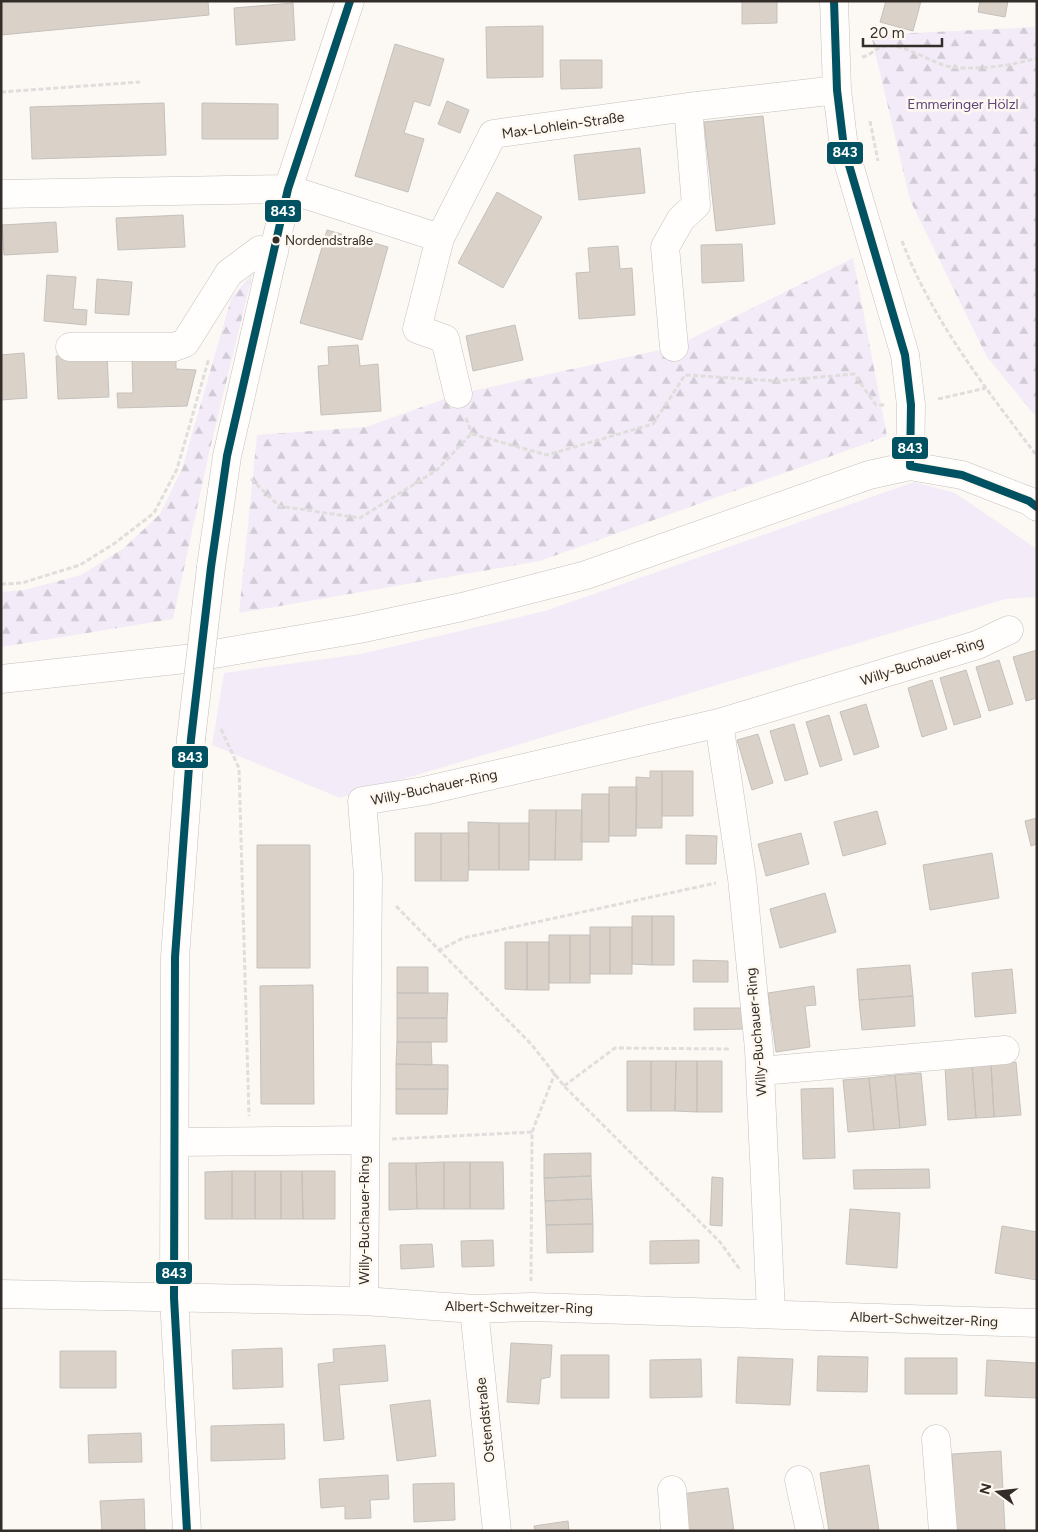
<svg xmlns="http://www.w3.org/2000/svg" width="1038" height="1532" viewBox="0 0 1038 1532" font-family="Figtree,sans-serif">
	<defs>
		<pattern id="forest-firs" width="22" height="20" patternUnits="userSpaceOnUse" patternTransform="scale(1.25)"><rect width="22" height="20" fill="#f3ecf8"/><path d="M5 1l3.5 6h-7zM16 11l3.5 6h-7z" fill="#d1cbd5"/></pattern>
	</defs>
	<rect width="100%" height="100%" fill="#fcf8f4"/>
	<!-- grass -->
	<path fill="#f3ecf8" d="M914 482 955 493 1037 549V597L1005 599 340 798 212 745 224 673 361 654 545 611Z"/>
	<!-- forest -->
	<path fill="url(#forest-firs)" d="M1037 27V418L987 357 910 200 871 35Z
		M853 258 887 436 540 561 239 613 257 435 366 427 458 394 674 347Z
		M253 272 210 449 173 619 1 647V592L24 590 81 575 124 548 160 514 182 469 231 299Z"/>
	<!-- building -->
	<path fill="#dad2c8" stroke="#c4c0bc" d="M1 1H208L209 15 1 35Z
		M742 1H777V23L742 24Z
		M886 1H921L913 31 880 22Z
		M980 1H1008L1005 17 978 12Z
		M293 3 295 40 236 45 234 8Z
		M543 26V77L487 78 486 27Z
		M395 44 444 59 430 106 414 101 404 133 424 139 408 192 355 176Z
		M560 60H602V88L561 89Z
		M447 101 469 110 460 133 438 124Z
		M164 103 166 155 32 159 30 107Z
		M202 103 278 104V139H202Z
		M763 116 775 224 716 231 704 122Z
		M640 148 645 193 579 200 574 155Z
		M497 192 542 217 503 288 458 263Z
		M183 215 185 247 118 250 116 218Z
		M56 222 58 252 4 255 2 225Z
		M327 230 388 247 362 340 300 323Z
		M742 244 744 281 702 283 701 245Z
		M618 246 620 269 632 268 635 315 579 319 576 273 590 272 588 248Z
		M47 275 76 277 73 309 87 310 86 325 44 321Z
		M97 279 132 282 129 315 95 313Z
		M515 325 523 360 473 371 466 336Z
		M358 345 360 366 378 364 381 411 321 415 318 366 329 365 328 347Z
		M24 353 27 398 1 400V355Z
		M107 354 109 397 58 399 56 356Z
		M176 357V369L196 370 187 406 118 408 117 393H133L132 358Z
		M1037 650V698L1026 701 1013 657Z
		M999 660 1013 704 989 711 976 667Z
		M966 670 981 717 954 725 940 678Z
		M932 680 947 729 922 737 908 688Z
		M866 704 879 747 854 755 840 712Z
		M829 715 842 760 820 767 806 722Z
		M794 724 808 774 785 781 770 731Z
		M758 734 773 783 752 790 737 740Z
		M650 771H662V828H636V777L650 778Z
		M662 771H693V816H662Z
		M609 787H637L636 836H609Z
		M582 794H609V842H581Z
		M529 810H556L555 860H529Z
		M556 810H582V860H555Z
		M877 811 886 844 843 856 834 822Z
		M1037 818V844L1031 846 1025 821Z
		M468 822 499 823V870H469Z
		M499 823H529V870H499Z
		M415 833H441V881H415Z
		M441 833H469L468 881H441Z
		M801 833 809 864 766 876 758 844Z
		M686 835 717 836 716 864H686Z
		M257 845H310V968H257Z
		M992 853 999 898 930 910 923 865Z
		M825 893 836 932 780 948 770 909Z
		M632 916H652V965L632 964Z
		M652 916H674V965H652Z
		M590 927H610V974H590Z
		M610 927H632V974H610Z
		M549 935H570V983H549Z
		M570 935H590V983H570Z
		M505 942H527V990L505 989Z
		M527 942H549V990H527Z
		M693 960 728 961V982H693Z
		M910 965 913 996 859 1000 857 969Z
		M397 967H428V993H397Z
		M1012 969 1016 1013 975 1017 972 973Z
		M313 985 314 1104H261L260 986Z
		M814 986 816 1005 805 1006 810 1047 776 1052 768 993Z
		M397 993H448L447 1018H397Z
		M913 996 915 1026 862 1030 859 1000Z
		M694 1008H744V1029L694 1030Z
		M397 1018H447V1042H397Z
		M397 1042H431L432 1065 396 1064Z
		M627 1061H651V1111H627Z
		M651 1061H676L675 1111H651Z
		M676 1061H697V1112L675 1111Z
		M697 1061H722V1112H697Z
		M1016 1062 1021 1115 994 1117 991 1064Z
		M396 1064 448 1065V1089H396Z
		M991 1064 994 1117 976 1118 972 1065Z
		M972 1065 976 1118 948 1120 945 1067Z
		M921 1073 926 1125 900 1128 895 1075Z
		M895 1075 900 1128 874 1130 869 1078Z
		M869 1078 874 1130 848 1132 843 1080Z
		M833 1088 835 1158 803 1159 801 1089Z
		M396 1089H448L447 1114H396Z
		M591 1153V1176L544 1178V1154Z
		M444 1162H470V1209H444Z
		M444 1162V1209H417L416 1163Z
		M470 1162H503L504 1209H470Z
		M389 1163H416L417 1209 389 1210Z
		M929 1169 930 1188 854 1189 853 1170Z
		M232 1171H255V1219H232Z
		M232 1171V1219H205V1172Z
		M255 1171H281V1219H255Z
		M281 1171H302L303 1219H281Z
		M302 1171H335V1219H303Z
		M591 1176 592 1199 545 1201 544 1178Z
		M712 1177 723 1178 722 1226 710 1225Z
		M592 1199 593 1224 546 1225 545 1201Z
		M850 1209 900 1213 897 1268 846 1264Z
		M593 1224V1252L547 1253 546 1225Z
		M1002 1226 1037 1232V1280L995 1273Z
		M493 1240 494 1266 462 1267 461 1241Z
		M699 1240V1263L650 1264V1241Z
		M432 1244 434 1267 401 1269 400 1245Z
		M511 1343 552 1345 550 1377 541 1379 539 1404 507 1402Z
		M385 1345 388 1381 339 1385 344 1439 324 1441 318 1364 334 1362 333 1349Z
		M282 1348 283 1387 233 1389 232 1350Z
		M60 1351H116V1388H60Z
		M561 1355H609V1398H561Z
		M818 1356 868 1357 867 1392 817 1391Z
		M738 1357 793 1359 790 1405 736 1403Z
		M905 1358H957V1394H905Z
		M701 1359 702 1397 650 1398V1360Z
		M987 1360 1037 1363V1398L985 1396Z
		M430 1400 436 1456 397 1461 390 1405Z
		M284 1424 285 1459 211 1461V1426Z
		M141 1433 142 1462 89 1463 88 1435Z
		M1001 1451 1005 1531H956L952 1454Z
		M869 1465 879 1531H829L820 1473Z
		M388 1475 389 1499 370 1500 371 1518 345 1519V1506L321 1508 319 1479Z
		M454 1483 455 1520 414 1522 413 1484Z
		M728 1488 734 1531H686L681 1494Z
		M144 1499 145 1530 102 1531 100 1501Z
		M568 1521 569 1531H535L534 1526Z"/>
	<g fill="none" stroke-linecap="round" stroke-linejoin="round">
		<!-- minor casing -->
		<g stroke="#c5c1bc" stroke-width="29">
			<path id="minor" d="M834 1 837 90 844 148 905 355 911 405 910 466
				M1 194 288 189 440 238
				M70 347H174L185 343 229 273 260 250 274 252
				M674 347 665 247 681 219 696 205 688 107
				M458 394 445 339 417 329 440 238 493 134 688 107 837 90
				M211 567 227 456 288 189 350 1
				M1 679 185 659 359 629 462 607 586 575 869 475 910 466 962 475 1029 501 1037 507
				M719 723 742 878 759 1049 771 1313
				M760 1071 1005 1050
				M175 1142 364 1140
				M1 1294 364 1301 474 1309 531 1307 1037 1323
				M364 1301 368 876 362 801 424 791 719 723 977 645 1009 630
				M474 1309 497 1531
				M936 1439 943 1531
				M799 1480 810 1531
				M672 1490 675 1531
				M187 1531 174 1298 175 957 191 739"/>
		</g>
		<!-- path -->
		<path stroke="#e0dedd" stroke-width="3" stroke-dasharray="5 2.5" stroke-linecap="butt" d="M862 57C870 56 874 49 882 47 901 40 933 65 952 67 980 70 1010 66 1037 58
			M1 92 140 82
			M870 121 878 161
			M902 241C932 320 986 389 1037 456
			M938 399 986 388
			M466 418 472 434
			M472 434 547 455 653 424 685 375 777 381 854 374 876 405H885
			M251 479 279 506 360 518 437 470 471 434
			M1 584 22 583 80 565 115 543 154 513 177 469 209 358
			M221 729 239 768 249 1116
			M396 906 532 1045 564 1086 720 1242 741 1271
			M438 951 463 938 716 883
			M564 1086 615 1048 731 1049
			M532 1132 555 1073
			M392 1139 532 1132 531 1281"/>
		<!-- minor -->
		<use href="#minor" stroke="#fffefd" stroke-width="28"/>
		<!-- minor-bridge casing -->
		<g stroke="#c5c1bc" stroke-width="29" stroke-linecap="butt">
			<path id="minor-bridge" d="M191 739 211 567"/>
		</g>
		<!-- minor-bridge -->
		<use href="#minor-bridge" stroke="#fffefd" stroke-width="28"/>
		<!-- bus-1 casing -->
		<g stroke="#fff8f0" stroke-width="11">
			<path id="bus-1" d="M834 1 837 90 844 148 905 355 911 405 910 466 962 475 1029 501 1037 507
				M187 1531 174 1298 175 957 191 739 211 567 227 456 288 189 350 1"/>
		</g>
		<!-- bus-1 -->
		<use href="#bus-1" stroke="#005262" stroke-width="8"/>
	</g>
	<!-- markers -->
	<circle fill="#322d28" stroke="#fff8f0" stroke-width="2" cx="276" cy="240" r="4.5"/>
	<g text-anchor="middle" stroke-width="5" stroke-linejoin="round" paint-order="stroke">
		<!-- bus labels -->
		<g font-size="13" fill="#322d28" stroke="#fff8f0" text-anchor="start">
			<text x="285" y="245">Nordendstraße</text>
		</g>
		<!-- park labels -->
		<g font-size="14" fill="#5c447d" stroke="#fff8f0">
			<text x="963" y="109">Emmeringer Hölzl</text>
		</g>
		<!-- street labels -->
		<g font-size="14" fill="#322d28" stroke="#fff8f0">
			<text transform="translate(563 125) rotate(-8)" y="5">Max-Lohlein-Straße</text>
			<text transform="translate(922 661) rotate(-18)" y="5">Willy-Buchauer-Ring</text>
			<text transform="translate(434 787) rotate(-12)" y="5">Willy-Buchauer-Ring</text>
			<text transform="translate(756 1032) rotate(-95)" y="5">Willy-Buchauer-Ring</text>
			<text transform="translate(364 1220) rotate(-90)" y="5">Willy-Buchauer-Ring</text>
			<text transform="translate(519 1307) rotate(1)" y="5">Albert-Schweitzer-Ring</text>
			<text transform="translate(924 1319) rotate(2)" y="5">Albert-Schweitzer-Ring</text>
			<text transform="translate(485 1420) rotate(-96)" y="5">Ostendstraße</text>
		</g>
	</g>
	<g stroke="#fff8f0" stroke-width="2">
		<rect x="826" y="141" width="38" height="24" rx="5" fill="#005262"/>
		<rect x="264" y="199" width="38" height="24" rx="5" fill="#005262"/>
		<rect x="891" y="436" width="38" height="24" rx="5" fill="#005262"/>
		<rect x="171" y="745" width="38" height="24" rx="5" fill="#005262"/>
		<rect x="155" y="1261" width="38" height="24" rx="5" fill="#005262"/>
	</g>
	<g font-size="14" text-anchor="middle" font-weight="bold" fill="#fff">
		<text x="845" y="157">843</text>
		<text x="283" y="216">843</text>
		<text x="910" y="453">843</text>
		<text x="190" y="762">843</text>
		<text x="174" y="1278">843</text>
	</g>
	<!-- border -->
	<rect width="1038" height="1532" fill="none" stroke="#322d28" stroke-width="5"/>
	<!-- north arrow -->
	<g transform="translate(998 1492) rotate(285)" stroke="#fff8f0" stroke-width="4" paint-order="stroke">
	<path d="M0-4L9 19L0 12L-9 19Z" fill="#322d28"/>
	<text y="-8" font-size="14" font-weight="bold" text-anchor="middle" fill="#322d28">N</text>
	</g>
	<!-- scale -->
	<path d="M863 38v8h79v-8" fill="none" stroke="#322d28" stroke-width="2.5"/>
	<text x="870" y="38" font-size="15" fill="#322d28" stroke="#fff8f0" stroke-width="4" paint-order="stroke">20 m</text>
</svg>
